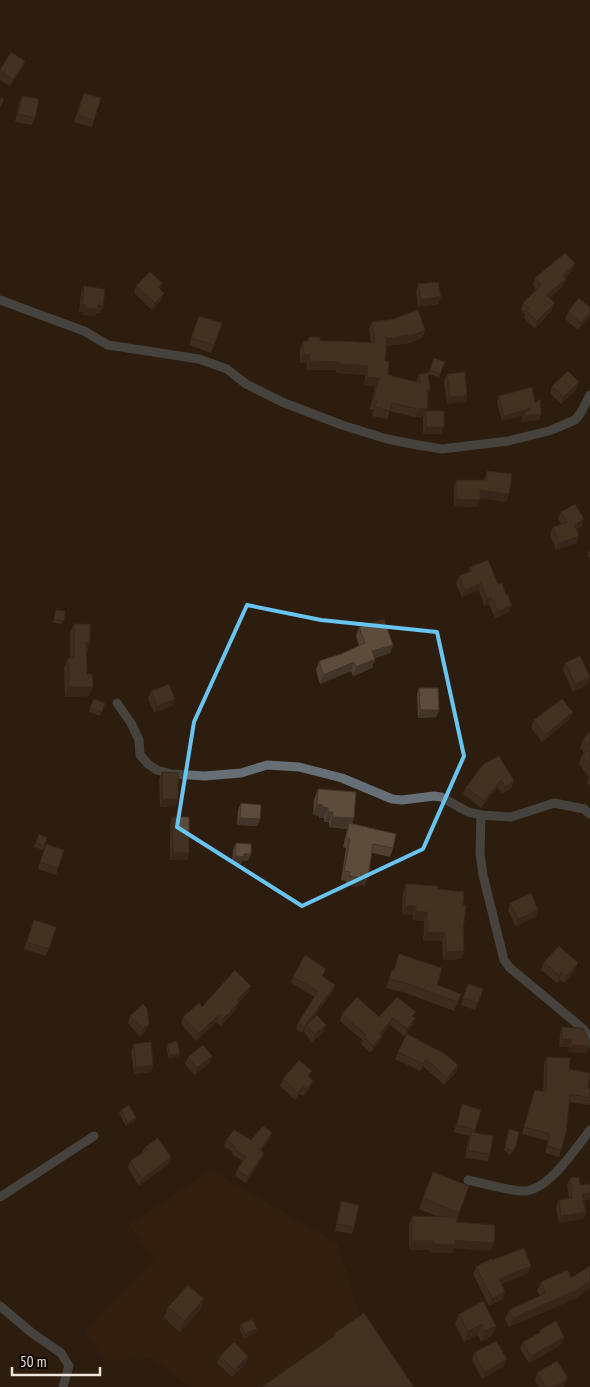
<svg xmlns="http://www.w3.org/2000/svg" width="590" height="1387" viewBox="0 0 590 1387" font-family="'PT Sans Narrow',sans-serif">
	<rect width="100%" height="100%" fill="#2d1d0e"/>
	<!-- built -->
	<path fill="#38230f" d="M211 1170 337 1243 365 1330 403 1387H189L150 1357 107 1363 84 1332 154 1259 129 1225Z"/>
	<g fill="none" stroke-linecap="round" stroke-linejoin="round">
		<!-- street -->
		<path stroke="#656f75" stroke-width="9" d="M0 300 84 331 108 345 199 359 227 369 246 384 282 402 342 425 387 439 418 445 442 449 508 441 549 431 575 420 580 414 590 395
			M117 703 131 723 139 740 140 755 148 764 157 770 172 774 205 776 241 773 267 765 299 767 342 778 392 799 402 800 434 796 441 797 468 812 481 815 511 817 554 803 584 809 590 814
			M481 815 480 854 483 875 504 960 509 967 581 1027 589 1036 590 1043
			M468 1180C486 1184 505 1190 522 1191 547 1193 576 1148 590 1130
			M0 1197 94 1136
			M0 1306 32 1333 61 1353 69 1366 63 1387"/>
	</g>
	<!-- wall -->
	<path fill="#504033" d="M25 61 22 68 10 86 0 80V70Z
		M22 96 35 118 32 125 15 122 19 103Z
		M81 100 94 120 92 127 74 122Z
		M575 263 572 270 565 278 566 279 563 286 549 298 552 310 535 329 524 318 525 314 521 310 523 303 536 290 533 285 535 278Z
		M162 283 160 289 164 293 161 300 152 310 134 293 136 286Z
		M418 284 441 296 438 304 418 307 416 292Z
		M84 286 100 313H96L95 316 83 315 84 312H79L81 293Z
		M590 307V317L578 330 565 319 568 312Z
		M199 316 222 323 211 353 189 345Z
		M372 322 425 330 422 338 410 343 386 346 385 361 388 375 416 382 419 374 428 373 434 358 445 362 439 377 428 374V408L427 411 442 434H423V418L424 416 415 417 390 411 387 419 372 416 374 410 370 409 375 386 364 385 365 375 336 373V370H307V363H300V349L303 341H307L309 337 320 341 371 343 369 330Z
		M447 374 467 395 465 402 447 404 444 381Z
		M552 386 577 389 561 404 550 393Z
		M499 396 539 420 521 422 523 415 502 421 497 402Z
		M487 471 509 494 506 502 480 498 477 507 454 506V487L456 480H484Z
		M561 512 582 526 577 529 579 536 577 543 556 550 550 534 553 527 561 524 558 519Z
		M590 549V558L587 556Z
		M470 567 498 584 512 605 509 612 495 618 489 604 484 606 479 590 462 597 456 584 459 576 468 573Z
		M56 610 64 621 62 624 53 623Z
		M74 624 90 642 87 652V674L89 696 65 697 64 667 68 658H70V633Z
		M359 627 393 645 390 653 375 658V659L372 668 353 676 351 671 320 684 316 670 319 661 341 654 359 646 356 636Z
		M565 663 590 676 588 684 573 692 563 670Z
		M419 688 439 710 436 717 418 718 417 695Z
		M151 691 175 699 172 706 154 713 148 698Z
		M94 699 105 703 100 716 89 712Z
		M570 719 542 742 531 728 534 720Z
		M590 732V787L587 783 589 777 579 764 582 755 585 754 580 748 583 739Z
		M484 764 514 781 511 788 502 794 498 787 481 808 463 794 466 787Z
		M162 772 178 799 176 806 160 807 159 779Z
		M318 789 354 818 352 824 393 848 390 857 372 853 368 877 365 886 358 885V887L346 885V881L341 880 346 848 343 847 347 829 329 827V822H324V818H319V816L313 815 314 800Z
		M241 803 260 819 257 826 237 825 238 810Z
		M172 817 189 853 187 860H170V824Z
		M39 834 47 838 43 850 34 847Z
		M236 843 251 854 248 861H242L241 864 232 863 233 850Z
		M46 844 64 850 56 875 38 869Z
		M406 884 438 889 463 905V930L464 951 461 959 443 960 442 941H423L424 921 413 920V915L402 914 403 893Z
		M510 903 538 910 536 917 515 926 508 910Z
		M34 920 56 927 46 956 24 949Z
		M399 954 437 985 461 994 454 1011 403 992 386 988 392 970 394 971Z
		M544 962 575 970 564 983 560 980 557 983 541 970Z
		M323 976 333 991 312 1020 323 1032 312 1042 304 1032V1030L302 1033 296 1029 298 1023 315 997 291 983 293 977Z
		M468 984 483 989 475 1010 461 1005Z
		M248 993 238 1003 236 1009 221 1026 216 1022 196 1041 181 1024 183 1017 202 1007Z
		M342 1014 379 1017H414L415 1018 413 1025 404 1036 390 1025 381 1036H382L379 1043 370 1053 361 1044 363 1041 340 1021Z
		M130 1016 146 1031 140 1037 128 1023Z
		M562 1027 589 1046 586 1053 568 1052 569 1047H559L560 1034Z
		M134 1044 153 1065 151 1072 134 1074 131 1051Z
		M167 1044 179 1056 169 1059 166 1047Z
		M398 1052 458 1065 456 1072 444 1085 423 1066 420 1071 395 1059Z
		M212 1056 210 1063 194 1075 185 1064 188 1057Z
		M547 1057 569 1069 588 1088 590 1089V1105L569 1102 561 1150 559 1157 545 1153 548 1141 522 1134 535 1090 543 1092 544 1064Z
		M309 1077 310 1088 303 1096 300 1094 295 1100 280 1086 283 1079Z
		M462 1104 481 1110 474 1133 490 1154 488 1161 465 1158 469 1136 454 1132Z
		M121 1110 134 1122 126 1126 119 1113Z
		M509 1129 516 1146 515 1149 510 1155 504 1150Z
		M272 1132 270 1138 261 1151 264 1153 262 1158 246 1183 235 1176 237 1170 243 1161 232 1154 233 1152 224 1146 226 1140H251Z
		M145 1147 168 1164 139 1186 128 1168 130 1161 142 1153Z
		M433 1172 469 1186 456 1222 491 1251 454 1248 452 1253H430V1250H409V1225L412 1216 439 1217 419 1209Z
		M570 1178 580 1185 590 1184V1197L589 1200H584L586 1212 583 1219 559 1223 556 1207 559 1200 569 1198 567 1186Z
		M341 1201 354 1227 352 1234 335 1231 339 1208Z
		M492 1260 531 1266 528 1273 502 1284 503 1299 489 1306 473 1274 476 1267Z
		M571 1278 590 1288 574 1299 509 1327 505 1319 509 1310 540 1296 537 1291 541 1282Z
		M204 1299 200 1310 180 1332 164 1318 168 1307Z
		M483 1301 492 1336 481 1342 478 1335 464 1342 455 1324 459 1314Z
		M241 1324 257 1329 255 1333 244 1338 239 1328Z
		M540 1330 564 1337 562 1344 529 1363 520 1349 523 1342 539 1333Z
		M474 1353 507 1359 504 1366 482 1379 472 1360Z
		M220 1356H248L246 1363 232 1377 217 1363Z
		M537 1373 565 1385 563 1387H539L535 1381Z"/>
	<!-- shaded-wall -->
	<path fill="#413429" d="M25 61 22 68 10 86 13 79Z
		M575 263 572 270 560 283 563 276Z
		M566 279 563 286 544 302 546 295Z
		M164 293 161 300 152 310 155 303Z
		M441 296 438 304 418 307 421 300Z
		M555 303 552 310 535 329 537 321Z
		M82 304 86 305 84 312H79Z
		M98 305 103 306 100 313H96L95 316 83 315 86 308Z
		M590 313V317L578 330 581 323Z
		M425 330 422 338 410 343 384 346 387 338Z
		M303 354 310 355 307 363H300Z
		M310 361 339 362 336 370H307Z
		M339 364 368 366 365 375 336 373Z
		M367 377 379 378 375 386 364 385Z
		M579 382 577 389 561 404 563 397Z
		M427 390H430L427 398Z
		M467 395 465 402 447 404 450 397Z
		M428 408 426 415V411L424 416 415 417 418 409Z
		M531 408 529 414 502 421 504 416Z
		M541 414 539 420 521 422 523 416Z
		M426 427H444L442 434H423Z
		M480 490 509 494 506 502 477 497Z
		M456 499 480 500 477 507 454 506Z
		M584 519 582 526 573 531 575 525Z
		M579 536 577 543 556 550 559 543Z
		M481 583 479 590 462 597 465 590Z
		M491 597 489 604 484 606 487 599Z
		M512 605 509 612 495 618 498 611Z
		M86 642H90L87 652Z
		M393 645 390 653 369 660 372 651Z
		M375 659 372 668 353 676 356 667Z
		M354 662 351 671 320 684 323 675Z
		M590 677 588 684 573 692 575 684Z
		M69 687H93L89 696 65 697Z
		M175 699 172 706 154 713 157 706Z
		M420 710H439L436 717 418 718Z
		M573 712 570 719 542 742 545 735Z
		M501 780 498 787 481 808 484 801Z
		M514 781 511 788 502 794 505 787Z
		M178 799 176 806 160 807 162 800Z
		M317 804 323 805 319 816 313 815Z
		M323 807 328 808 324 818H319Z
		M328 812H333L329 822H324Z
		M333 817 354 818 350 829 349 823 347 829 329 827Z
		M240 818 260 819 257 826 237 825Z
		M173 853H189L187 860H170Z
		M244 854H251L248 861H242L241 864 232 863 235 856Z
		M405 906H416L413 915 402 914Z
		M538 910 536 917 515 926 518 919Z
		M416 912H427L424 921 413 920Z
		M427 932 445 933 442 941H423Z
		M464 951 461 959 443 960 446 952Z
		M578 963 575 970 564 983 566 976Z
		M562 972 560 980 557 983 559 976Z
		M335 985 333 991 307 1026 306 1025 304 1030 302 1033 304 1027Z
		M251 986 248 993 238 1003 236 1009 221 1026 223 1019 237 1000Z
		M219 1015 216 1022 196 1041 199 1033Z
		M393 1018 390 1025 377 1041 379 1034Z
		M415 1018 413 1025 404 1036 407 1029Z
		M149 1024 146 1031 140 1037 143 1029Z
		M326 1025 323 1032 312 1042 315 1034Z
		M382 1036 379 1043 370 1053 373 1046Z
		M562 1039 571 1040 569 1047H559Z
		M571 1045 589 1046 586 1053 568 1052Z
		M180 1053 179 1056 169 1059 170 1055Z
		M212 1056 210 1063 194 1075 197 1068Z
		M153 1065 151 1072 134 1074 136 1067Z
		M458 1065 456 1072 444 1085 447 1078Z
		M313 1081 310 1088 303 1096 306 1089Z
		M303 1087 300 1094 295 1100 298 1093Z
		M136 1118 134 1122 126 1126 127 1123Z
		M272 1132 270 1138 258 1155 260 1150Z
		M264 1153 262 1158 246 1183 248 1177Z
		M171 1157 168 1164 139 1186 142 1179Z
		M590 1193 589 1200 580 1201 582 1194Z
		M586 1212 583 1219 559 1223 561 1216Z
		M455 1240 494 1243 491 1251 454 1248 452 1253H430L433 1244Z
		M412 1241H433L430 1250H409Z
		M531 1266 528 1273 497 1286 499 1279Z
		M590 1281V1288L574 1299 509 1327 513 1318Z
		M505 1292 503 1299 489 1306 492 1298Z
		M204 1299 200 1310 180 1332 184 1321Z
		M482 1324 478 1335 464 1342 468 1331Z
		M496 1326 492 1336 481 1342 485 1331Z
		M257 1329 255 1333 244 1338 245 1334Z
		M564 1337 562 1344 529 1363 531 1356Z
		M248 1356 246 1363 232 1377 234 1370Z
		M507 1359 504 1366 482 1379 485 1372Z
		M568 1378 565 1385 563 1387H554Z"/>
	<!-- building -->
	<path fill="#5d4b3b" stroke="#413429" d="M11 52 25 61 13 79 0 71V70Z
		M84 93 101 98 94 120 77 115Z
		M22 96 39 99 35 118 18 114Z
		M0 97 4 100 0 107Z
		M565 253 575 263 563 276 566 279 546 295 555 303 537 321 526 311 529 308 523 303 541 285 535 278Z
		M150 272 162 283 158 287 164 293 155 303 136 286Z
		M438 282 441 296 421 300 418 284Z
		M84 286 105 289 103 306 98 305 97 309 86 308V305L82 304Z
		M579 298 590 307V313L581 323 568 312Z
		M418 310 425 330 413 335 387 338 385 361H389L388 375 420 383 419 374 428 373 430 390H427L428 408 418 409 392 403 390 411 375 407 377 401 373 400 379 378 367 377 368 366 339 364V362L310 361V355L303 354V341H308L309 337H320V341H341L375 343 372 322 393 319Z
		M199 316 222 323 214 345 191 338Z
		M434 358 445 362 440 374 430 370Z
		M568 371 579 382 563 397 552 386Z
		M465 372 467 395 450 397 447 374Z
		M532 387 535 403 540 399 541 414 523 416 531 408 504 416 499 396Z
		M426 411H444V427H426Z
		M487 471 512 474 509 494 480 490V500L456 499V480H486Z
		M575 504 584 519 575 525 579 536 559 543 553 527 567 522 561 512Z
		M488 560 498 584 502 583 506 595 507 594 512 605 498 611 491 597 487 599 481 583 465 590 459 576 472 571 470 567Z
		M56 610 65 611 64 621 54 619Z
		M384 619 393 645 372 651 375 659 356 667 354 662 323 675 319 661 341 654 365 643 359 627Z
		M74 624H90V642H86L87 674H92L93 687H69L68 658H74Z
		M580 656 590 677 575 684 565 663Z
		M169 684 175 699 157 706 151 691Z
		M419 688H438L439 710H420Z
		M94 699 105 703 102 712 90 708Z
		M562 699 573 712 545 735 534 720Z
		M590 732V747L583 739Z
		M590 750V766L582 755Z
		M499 756 514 781 505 787 501 780 484 801 466 787 484 764Z
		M162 772 178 773V799L162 800Z
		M318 789 356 792 354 818 333 817V812H328V808L323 807V805L317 804Z
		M241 803 261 805 260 819 240 818Z
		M172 817H189V853H173Z
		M349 823 396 834 393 848 373 844 368 877 361 875V878L349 876 350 872 344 871 350 839 346 838Z
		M39 834 47 838 44 846 36 843Z
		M236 843 251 844V854H244V857L235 856Z
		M46 844 64 850 58 868 40 862Z
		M406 884 438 886V889L464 892 463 905H466L463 930 464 951 446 952 445 933 427 932V912H416V906H405Z
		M531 893 538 910 518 919 510 903Z
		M34 920 56 927 49 949 27 942Z
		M559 946 578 963 566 976 562 972 559 976 544 962Z
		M399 954 442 968 437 985 461 994 457 1002 406 983 389 979 392 970 394 971Z
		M305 955 326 969 322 976 335 985 304 1027 298 1023 318 991 293 977Z
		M235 970 251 986 237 1000 239 1002 223 1019 219 1015 199 1033 183 1017 199 1003 202 1007Z
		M468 984 483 989 478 1003 463 998Z
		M357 997 379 1017 397 997 416 1012 412 1016 415 1018 407 1029 393 1018 379 1034 382 1036 373 1046 364 1037 366 1035 342 1014Z
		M143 1004 147 1008 149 1024 143 1029 130 1016Z
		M317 1015 326 1025 315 1034 306 1025Z
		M562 1027 583 1028 589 1041V1046L571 1045V1040L562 1039Z
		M407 1034 445 1054 458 1065 447 1078 426 1059 423 1064 398 1052Z
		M177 1041 180 1053 170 1055 167 1044Z
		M151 1042 153 1065 136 1067 134 1044Z
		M203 1045 212 1056 197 1068 188 1057Z
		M547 1057 570 1058 569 1069 590 1073 588 1088 590 1089V1098L570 1094 566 1133 561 1150 547 1146 550 1134 524 1127 535 1090 546 1092Z
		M299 1060 312 1071 308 1076 313 1081 306 1089 303 1087 298 1093 283 1079Z
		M462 1104 481 1110 475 1130 457 1125Z
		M129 1105 136 1118 127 1123 121 1110Z
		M263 1126 272 1132 260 1150 264 1153 248 1177 237 1170 246 1157 234 1149 236 1147 226 1140 234 1130 251 1140Z
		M509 1129 519 1132 516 1146 512 1151 505 1146Z
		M471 1132 493 1136 490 1154 468 1151Z
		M158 1138 171 1157 142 1179 130 1161 147 1150 145 1147Z
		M433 1172 469 1186 459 1213 423 1198Z
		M579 1177 580 1185 590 1184V1193L582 1194 586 1212 561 1216 559 1200 572 1198 570 1178Z
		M341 1201 359 1205 354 1227 337 1224Z
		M412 1216 458 1217 456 1222 495 1225 494 1243 455 1240V1245L433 1244V1241H412Z
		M524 1248 531 1266 499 1279 505 1292 492 1298 476 1267 492 1258V1260Z
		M590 1266V1281L577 1290 513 1318 509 1310 546 1293 541 1282 567 1270 571 1278Z
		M188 1285 204 1299 184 1321 168 1307Z
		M483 1301 496 1326 485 1331 482 1324 468 1331 459 1314Z
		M364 1313 414 1387H262L336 1335 335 1333Z
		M252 1319 257 1329 245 1334 241 1324Z
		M556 1321 564 1337 531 1356 523 1342 541 1332 540 1330Z
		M496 1341 507 1359 485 1372 474 1353Z
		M234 1342 248 1356 234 1370 220 1356Z
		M557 1361 568 1378 554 1387H546L537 1373Z"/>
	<!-- marked area -->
	<path d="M0 0H590V1387H0ZM247 605 321 620 437 632 464 756 423 849 302 906 177 827 194 722Z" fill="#2d1d0e" fill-opacity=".55" fill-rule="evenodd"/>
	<path fill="none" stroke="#68c4f0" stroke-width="4" stroke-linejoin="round" d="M247 605 321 620 437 632 464 756 423 849 302 906 177 827 194 722Z"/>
	<!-- scale -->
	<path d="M12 1367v8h88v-8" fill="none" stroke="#efe4da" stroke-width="2.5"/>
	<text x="20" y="1367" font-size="15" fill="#efe4da" stroke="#100904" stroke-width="4" paint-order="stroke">50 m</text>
</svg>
